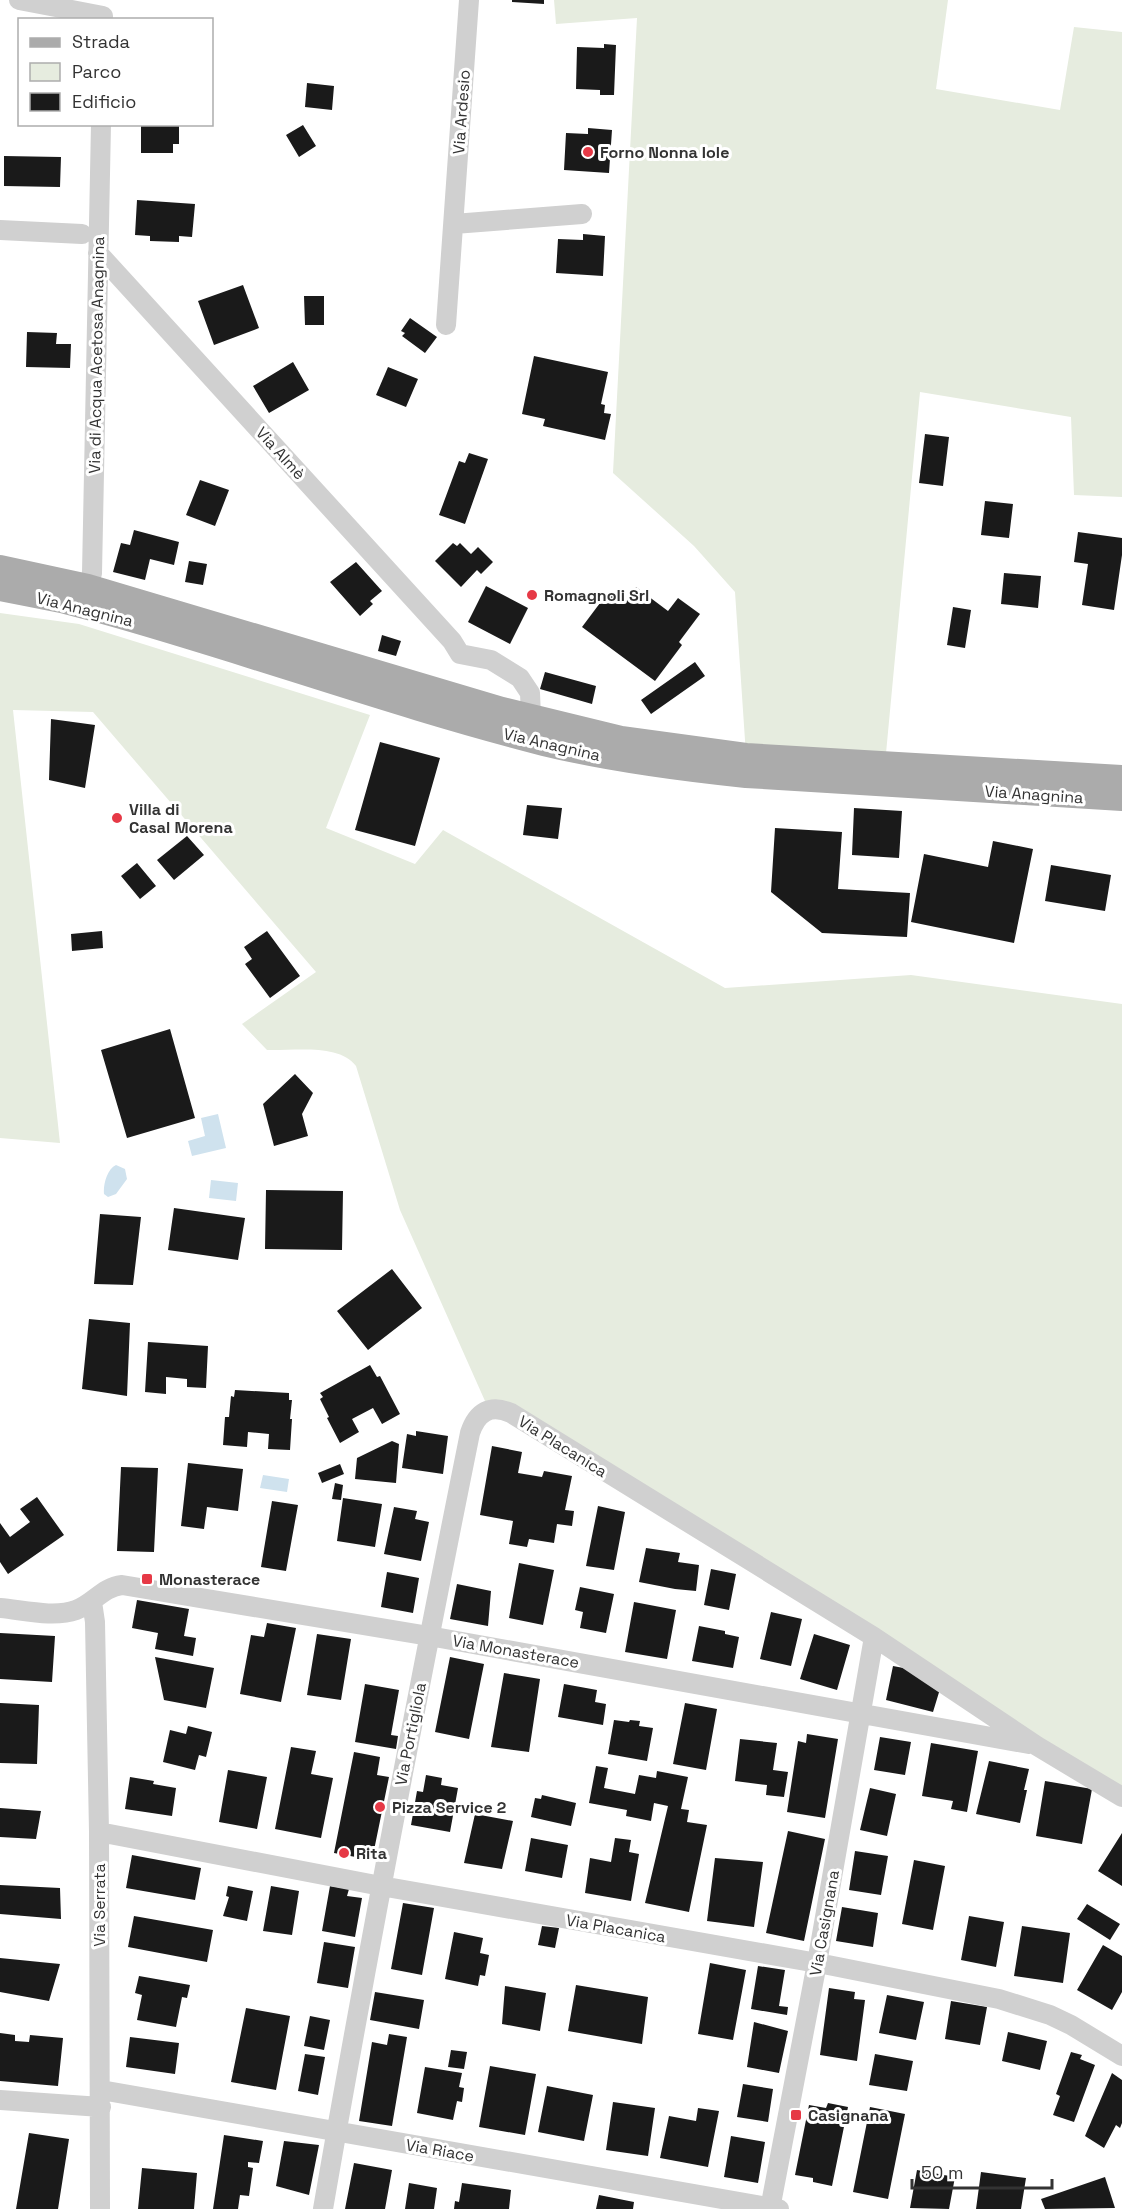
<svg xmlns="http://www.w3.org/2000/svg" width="1122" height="2209" viewBox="0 0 1122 2209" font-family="'Space Grotesk',sans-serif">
	<rect width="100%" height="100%" fill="#fff"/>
	<!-- green -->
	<path fill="#e6ecdf" d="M554 0H948L936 89 1060 110 1074 27 1122 32V497L1074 495 1071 417 920 392 885 764 746 755 735 592 694 546 613 473 637 18 556 24Z
		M0 613 79 624 370 715 326 828 415 864 443 830 725 988 911 975 1122 1004V1797L489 1410 400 1210 356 1066C339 1043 293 1051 267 1050L242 1024 316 972 93 712 13 710 60 1143 0 1138Z"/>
	<!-- water -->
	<path fill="#cfe2ee" d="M218 1114 226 1148 192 1156 188 1141 205 1136 201 1118Z
		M116 1165 125 1169 127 1179 116 1194 108 1197 104 1194C103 1185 107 1169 116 1165Z
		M211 1180 238 1183 236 1201 209 1198Z
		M263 1475 289 1479 287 1492 260 1488Z"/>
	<!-- building -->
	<path fill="#1a1a1a" d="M512 0H544V4L512 2Z
		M604 44 616 45 614 95H600V90L576 89 577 47 604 48Z
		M307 83 334 86 332 110 305 107Z
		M141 124H179V144H173V153H141Z
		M303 125 316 146 299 157 286 135Z
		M588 128 612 130 609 173 564 170 566 133 588 134Z
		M4 156 61 157 60 187 4 186Z
		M137 200 195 204 192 237 179 236V242L150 241V236L135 235Z
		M583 234 605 236 603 276 556 273 558 239 583 240Z
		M243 285 259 328 214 345 198 301Z
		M304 296H324V325H305Z
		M410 318 437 337 425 353 402 336 405 333 401 331Z
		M27 332 57 333 56 344H71L70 368 26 367Z
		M534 356 608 372 601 404 605 405 604 413 611 414 605 440 543 426 545 419 522 414Z
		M293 362 309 390 269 413 253 386Z
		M388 367 418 379 406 407 376 395Z
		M925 434 949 437 943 486 919 483Z
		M469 453 488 459 465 524 439 515 459 461 465 463Z
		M200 480 229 490 215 526 186 515Z
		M985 501 1013 504 1009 538 981 535Z
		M134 530 179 542 174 565 150 559 145 580 113 572 121 543 130 545Z
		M1078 532 1122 538V555L1114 610 1082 605 1088 564 1074 562Z
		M453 543 457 546 460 543 471 554 478 547 493 562 481 574 477 570 461 587 435 561Z
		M189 561 207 564 203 585 185 582Z
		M356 562 382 591 370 601 373 604 360 616 330 582Z
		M1004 573 1041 576 1038 608 1001 604Z
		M486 586 528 608 510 644 468 622Z
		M636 587 668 611 678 598 700 614 679 642 682 645 655 681 582 627 609 591 625 603Z
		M953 607 971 610 965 648 947 645Z
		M382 635 401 641 396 656 378 651Z
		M695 662 705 676 651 714 641 700Z
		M545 672 596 686 592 704 540 689Z
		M51 719 95 725 85 788 49 780Z
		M380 742 440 758 415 846 355 830Z
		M527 805 562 808 558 839 523 835Z
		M854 808 902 811 899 858 852 855Z
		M775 828 842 832 838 889 910 893 907 937 822 933 771 892Z
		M187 836 204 855 174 880 157 860Z
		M993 841 1033 849 1014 943 911 922 924 854 988 867Z
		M137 863 156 886 140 899 121 876Z
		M1051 865 1111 875 1105 911 1045 901Z
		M102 931 103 948 72 951 71 934Z
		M267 931 300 976 270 998 245 964 252 959 244 947Z
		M170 1029 195 1118 127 1138 101 1050Z
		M295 1074 313 1093 302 1114 308 1136 274 1146 263 1104Z
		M266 1190 343 1191 342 1250 265 1249Z
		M174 1208 245 1218 238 1260 168 1250Z
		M100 1214 141 1217 133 1285 94 1284Z
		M392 1269 422 1308 368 1350 337 1311Z
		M89 1319 130 1323 127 1396 82 1389Z
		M148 1342 208 1346 206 1388 187 1387V1379L166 1377V1394L145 1392Z
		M370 1365 377 1377 380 1376 400 1414 382 1424 373 1408 352 1419 359 1432 340 1443 327 1418 329 1417 320 1399 323 1397 320 1393Z
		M235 1390 289 1393V1400H292L290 1419H292L290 1450 268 1449 269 1434 248 1432 247 1447 223 1445 225 1417H229L231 1396 234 1397Z
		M416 1431 448 1436 443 1474 402 1468 407 1434 416 1436Z
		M392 1441 399 1444 396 1483 355 1479 357 1458Z
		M492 1446 522 1452 518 1473 542 1477 544 1471 572 1476 565 1510 574 1511 572 1526 557 1524 554 1543 529 1539 527 1547 509 1544 513 1521 480 1515Z
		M188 1463 243 1469 238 1511 207 1507 204 1529 181 1526Z
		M340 1464 344 1474 322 1483 318 1473Z
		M121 1467 158 1468 154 1552 117 1551Z
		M335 1483 343 1485 341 1500 332 1499Z
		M37 1497 64 1535 8 1574 0 1562V1523L10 1537 30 1522 20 1509Z
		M343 1498 382 1504 375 1547 337 1541Z
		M272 1501 298 1505 286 1571 261 1567Z
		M598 1506 625 1512 614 1570 586 1566Z
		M394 1507 417 1511 415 1519 429 1522 421 1561 384 1554Z
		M646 1548 680 1553 678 1562 699 1565 696 1591 675 1589 639 1582Z
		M519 1563 554 1570 543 1625 509 1618Z
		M711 1569 736 1574 729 1610 704 1605Z
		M387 1572 419 1578 413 1613 381 1607Z
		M457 1584 491 1591 488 1626 450 1619Z
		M580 1587 614 1594 606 1633 580 1628 583 1612 575 1610Z
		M137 1600 189 1609 184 1636 196 1638 193 1656 155 1649 158 1633 132 1628Z
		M634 1602 676 1610 667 1659 625 1652Z
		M771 1612 802 1619 791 1666 760 1659Z
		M267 1623 296 1628 281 1702 240 1694 251 1635 264 1637Z
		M699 1626 725 1631V1634L739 1637 733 1668 692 1661Z
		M0 1633 55 1636 52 1682 0 1679Z
		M317 1634 351 1639 341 1700 307 1695Z
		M814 1634 850 1645 837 1690 800 1679Z
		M155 1657 214 1668 206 1708 164 1700Z
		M450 1657 484 1664 469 1739 435 1732Z
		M893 1666 914 1670 940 1689 933 1712 886 1700Z
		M504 1673 540 1679 529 1752 491 1747Z
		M365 1684 399 1690 391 1735 398 1736 396 1749 355 1742Z
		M564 1684 597 1690 595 1702 606 1704 603 1725 558 1717Z
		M0 1703 39 1705 37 1764 0 1763Z
		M685 1703 717 1709 706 1770 673 1764Z
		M614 1720 629 1722 630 1720 640 1721 639 1726 653 1728 647 1761 608 1754Z
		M188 1726 212 1732 206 1757 199 1755 195 1770 163 1762 170 1730 186 1734Z
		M807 1734 838 1739 825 1818 787 1812 798 1741 806 1743Z
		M880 1737 911 1742 905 1775 874 1770Z
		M740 1739 777 1743 773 1770 788 1772 784 1797 766 1795 767 1785 735 1781Z
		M931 1743 978 1751 967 1812 951 1809 953 1801 922 1796Z
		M291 1747 316 1751 311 1774 333 1778 321 1838 275 1829Z
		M354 1752 380 1757 377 1775 389 1777 372 1860 334 1853Z
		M989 1761 1029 1769 1024 1790H1027L1020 1823 976 1814Z
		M596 1766 608 1768 604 1788 635 1794 639 1775 656 1778 657 1771 688 1777 681 1809 689 1810 687 1822 707 1825 689 1912 645 1903 668 1806 654 1803 651 1821 626 1816 627 1810 589 1803Z
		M228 1770 267 1777 257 1829 219 1822Z
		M426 1775 442 1778 441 1785 458 1788 450 1832 411 1825 417 1791 423 1792Z
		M130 1777 154 1781 153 1784 176 1788 172 1816 125 1809Z
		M1045 1781 1092 1789 1082 1844 1036 1836Z
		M870 1788 896 1794 887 1836 860 1830Z
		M542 1795 576 1803 571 1826 531 1817 535 1798 541 1799Z
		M0 1808 41 1811 36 1839 0 1837Z
		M475 1814 513 1821 502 1869 464 1863Z
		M788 1831 825 1839 804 1941 766 1933Z
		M1122 1833V1886L1098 1871Z
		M531 1838 568 1845 562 1878 525 1871Z
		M615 1838 631 1840 629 1852 639 1854 631 1901 585 1893 590 1858 611 1862Z
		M855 1851 888 1856 881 1895 849 1890Z
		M132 1855 201 1868 195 1900 126 1888Z
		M715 1858 763 1862 754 1927 707 1921Z
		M914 1860 945 1866 933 1930 902 1924Z
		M0 1885 60 1888 61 1919 0 1914Z
		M228 1886 253 1891 247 1921 223 1916 229 1897 226 1896Z
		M271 1886 299 1891 292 1935 263 1931Z
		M330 1886 349 1889 347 1896 362 1898 355 1937 322 1931Z
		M403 1903 434 1908 422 1975 391 1969Z
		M1087 1904 1120 1924 1110 1940 1077 1919Z
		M842 1907 878 1913 873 1947 836 1941Z
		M134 1916 213 1930 207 1962 128 1947Z
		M969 1916 1004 1922 996 1967 961 1960Z
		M542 1926 559 1928 555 1948 538 1945Z
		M1022 1926 1070 1933 1063 1983 1014 1976Z
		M454 1932 483 1938 480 1953 489 1955 485 1976 480 1975 478 1986 445 1979Z
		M324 1942 355 1947 348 1988 317 1983Z
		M1103 1945 1122 1956V1992L1112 2010 1077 1990Z
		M0 1958 60 1964 49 2001 0 1992Z
		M710 1963 746 1970 733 2040 698 2034Z
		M758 1966 785 1970 779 2006 788 2007 787 2015 751 2009Z
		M139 1976 190 1985 187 1998 182 1997 176 2027 137 2020 142 1995 135 1993Z
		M576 1985 648 1997 642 2044 568 2031Z
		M505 1986 546 1993 540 2031 502 2024Z
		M829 1988 855 1992 854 1999 865 2000 857 2061 820 2055Z
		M375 1992 424 2000 419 2029 370 2020Z
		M887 1995 924 2002 916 2040 879 2033Z
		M951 2001 987 2007 980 2045 945 2039Z
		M246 2008 290 2016 276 2090 231 2082Z
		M310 2016 330 2020 324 2050 304 2046Z
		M754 2022 788 2031 779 2073 747 2067Z
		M1008 2032 1047 2041 1040 2070 1002 2061Z
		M0 2033 15 2035V2041L29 2042 30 2035 63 2038 58 2086 0 2081Z
		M389 2034 407 2037 392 2126 359 2121 372 2042 387 2045Z
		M130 2037 179 2043 175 2074 126 2067Z
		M451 2050 467 2052 464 2069 448 2067Z
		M1071 2052 1082 2055 1080 2059 1095 2065 1074 2122 1053 2115 1060 2096 1056 2094Z
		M305 2054 325 2057 318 2095 298 2091Z
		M875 2054 913 2061 907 2091 869 2085Z
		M490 2066 536 2074 525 2135 479 2127Z
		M425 2067 462 2073 459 2087 464 2088 462 2102 457 2101 453 2120 417 2113Z
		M1112 2073 1122 2080V2123L1120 2128 1116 2125 1104 2148 1085 2136Z
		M743 2084 773 2089 768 2122 737 2117Z
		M547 2086 593 2095 584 2141 538 2132Z
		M613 2102 655 2108 648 2156 606 2150Z
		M828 2103 848 2107 832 2186 813 2182V2178L795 2175 809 2105 826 2108Z
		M870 2107 905 2114 888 2199 853 2192Z
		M698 2108 719 2111 708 2167 660 2158 669 2116 696 2121Z
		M29 2133 69 2139 58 2209H16Z
		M224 2135 263 2141 259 2163 248 2162V2167L253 2168 249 2196 240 2195 238 2209H213Z
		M731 2136 765 2142 758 2183 724 2177Z
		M284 2141 319 2145 309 2195 276 2186Z
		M354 2163 392 2170 385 2209H345Z
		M142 2168 197 2173 194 2209H138Z
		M917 2170 955 2177 949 2209 910 2208Z
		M981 2172 1026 2178 1021 2209H976Z
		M1105 2177 1115 2208 1045 2209 1041 2199Z
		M409 2183 437 2188 434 2209H405Z
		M462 2183 511 2190 509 2209H454L455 2201 459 2202Z
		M599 2195 634 2202 633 2209H596Z"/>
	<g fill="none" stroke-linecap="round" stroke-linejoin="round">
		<!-- minor -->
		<path stroke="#d0d0d0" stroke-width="20" d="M19 0 103 16
			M454 224 582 214
			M0 230 82 234
			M98 253 452 641 460 654 491 660 520 678 530 693 531 717
			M446 325 469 0
			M75 594 88 586 92 573 101 124
			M92 1602 95 1622 99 1832 100 2209
			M0 1608C23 1610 54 1618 76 1610 93 1604 103 1587 122 1585L429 1636 1029 1744
			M99 1832 381 1886 823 1964 999 1999 1050 2015 1071 2025 1122 2056
			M101 2090 779 2209
			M0 2100 101 2107
			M323 2209C368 1949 418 1691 470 1433 477 1412 490 1404 511 1413L874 1637 1037 1746 1122 1797
			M770 2209 817 1963 874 1637"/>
		<!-- major -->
		<path stroke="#ababab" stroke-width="24" d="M0 567 88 586 502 709 621 738 746 755 1122 777
			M0 589 61 601 103 612C250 653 395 706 544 744 610 760 678 769 746 776L1122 799"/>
	</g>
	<!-- markers -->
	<g fill="#e63946" stroke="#fff" stroke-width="2">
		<circle cx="588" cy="152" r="6"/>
		<circle cx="532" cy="595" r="6"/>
		<circle cx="117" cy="818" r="6"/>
		<rect x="141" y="1573" width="12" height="12" rx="3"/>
		<circle cx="380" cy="1807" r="6"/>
		<circle cx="344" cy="1853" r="6"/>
		<rect x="790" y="2109" width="12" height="12" rx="3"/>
	</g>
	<g text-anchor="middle" stroke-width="6" stroke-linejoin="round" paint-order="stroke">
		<!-- street labels -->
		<g font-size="16" fill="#333" stroke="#fff">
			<text transform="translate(461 112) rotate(-86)" y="6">Via Ardesio</text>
			<text transform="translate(96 355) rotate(-89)" y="6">Via di Acqua Acetosa Anagnina</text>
			<text transform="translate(281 453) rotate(48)" y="6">Via Almè</text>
			<text transform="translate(85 609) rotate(14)" y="6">Via Anagnina</text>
			<text transform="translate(552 744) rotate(13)" y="6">Via Anagnina</text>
			<text transform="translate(1034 794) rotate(4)" y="6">Via Anagnina</text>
			<text transform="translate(563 1446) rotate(32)" y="6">Via Placanica</text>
			<text transform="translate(516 1651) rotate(10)" y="6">Via Monasterace</text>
			<text transform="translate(410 1734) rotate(-79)" y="6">Via Portigliola</text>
			<text transform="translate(99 1905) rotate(-90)" y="6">Via Serrata</text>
			<text transform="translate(824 1923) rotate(-80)" y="6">Via Casignana</text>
			<text transform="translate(616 1928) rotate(10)" y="6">Via Placanica</text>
			<text transform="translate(440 2150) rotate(10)" y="6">Via Riace</text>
		</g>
		<!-- poi labels -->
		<g font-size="16" font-weight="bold" fill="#333" stroke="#fff" text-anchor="start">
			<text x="600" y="158">Forno Nonna Iole</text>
			<text x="544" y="601">Romagnoli Srl</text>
			<text x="129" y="815">Villa di<tspan x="129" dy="18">Casal Morena</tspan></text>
			<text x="159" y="1585">Monasterace</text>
			<text x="392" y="1813">Pizza Service 2</text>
			<text x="356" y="1859">Rita</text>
			<text x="808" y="2121">Casignana</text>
		</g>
	</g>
	<!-- legend -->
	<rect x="18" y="18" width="195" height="108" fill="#ffffff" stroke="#adadad" stroke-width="1.5"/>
	<rect x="30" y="38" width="30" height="9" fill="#ababab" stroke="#adadad" stroke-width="1.5"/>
	<text x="72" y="48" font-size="18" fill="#333333">Strada</text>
	<rect x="30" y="63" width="30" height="18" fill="#e6ecdf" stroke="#adadad" stroke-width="1.5"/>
	<text x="72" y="78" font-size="18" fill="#333333">Parco</text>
	<rect x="30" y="93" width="30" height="18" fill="#1a1a1a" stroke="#adadad" stroke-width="1.5"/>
	<text x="72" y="108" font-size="18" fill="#333333">Edificio</text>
	<!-- scale -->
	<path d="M912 2179v9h140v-9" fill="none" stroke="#333333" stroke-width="3"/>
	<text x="921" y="2179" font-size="18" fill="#333333" stroke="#ffffff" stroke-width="4.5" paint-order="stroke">50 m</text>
</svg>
